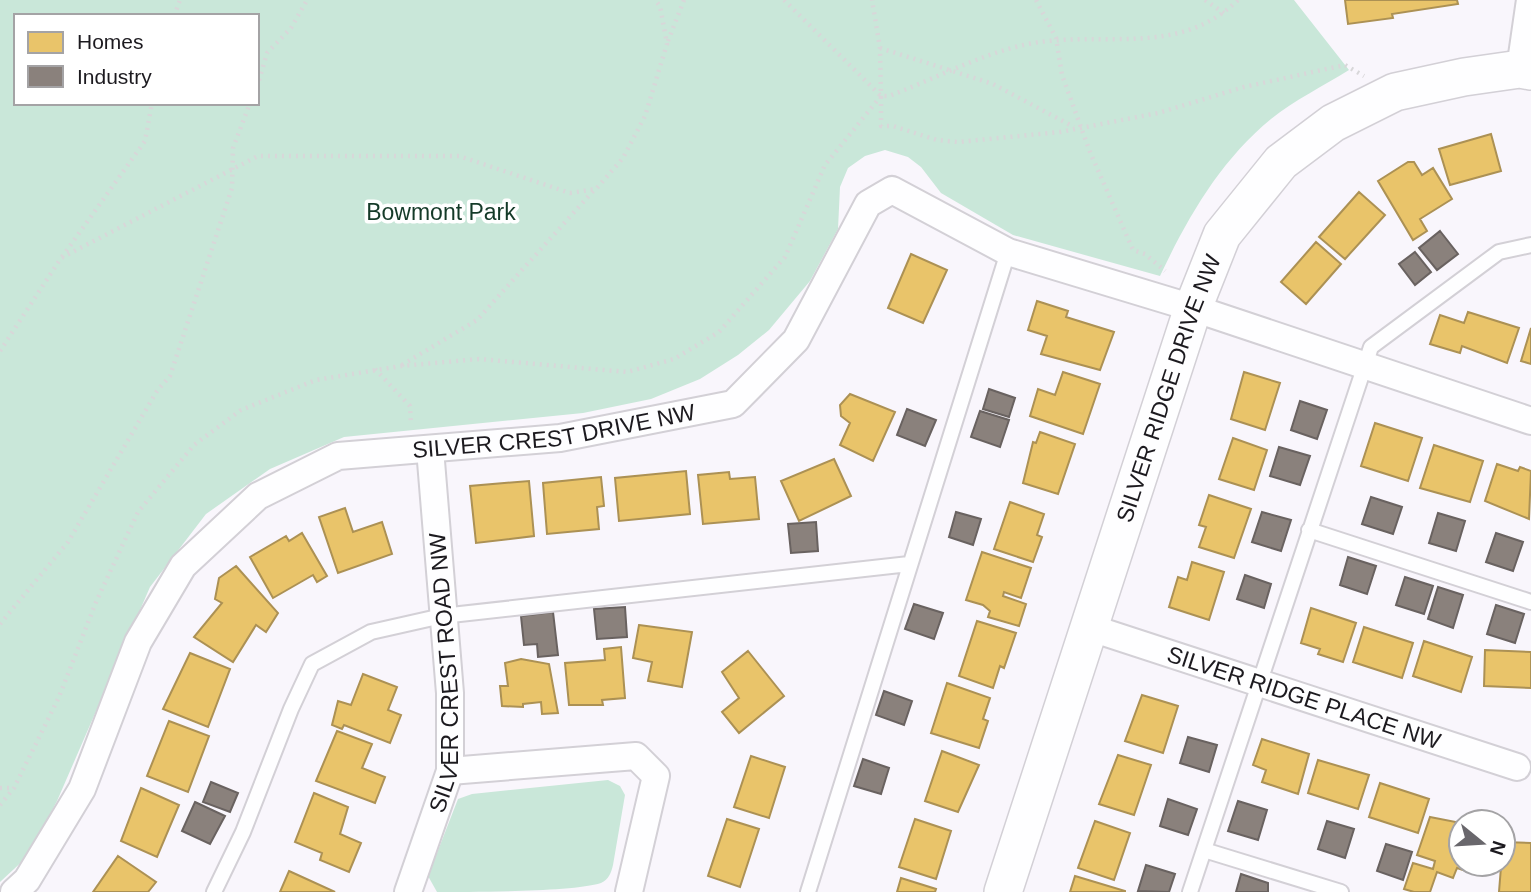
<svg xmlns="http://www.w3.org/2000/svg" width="1531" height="892" viewBox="0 0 1531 892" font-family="Arial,sans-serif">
	<rect width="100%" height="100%" fill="#f9f6fc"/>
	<!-- green -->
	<path fill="#c9e7d9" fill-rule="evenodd" d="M0 0H1294L1349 70C1323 86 1295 100 1271 119 1220 161 1188 217 1160 276L1013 235 941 193 921 167 908 157 885 150 865 156 848 168 840 187 838 229 810 281 769 330 738 355 700 379 651 399 583 413 344 437 270 469 206 514 150 587 57 801 28 856 0 882ZM16 16H257V103H16Z
		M608 780 620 786 625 795 613 865C611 873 609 879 601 883 573 892 473 892 437 892L428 876 458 799 472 794Z"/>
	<!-- homes -->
	<path fill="#e9c46a" stroke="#ac9154" stroke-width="2" d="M1345 0H1457L1458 4 1392 14 1393 18 1348 24Z
		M1491 134 1501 171 1450 185 1439 149Z
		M1408 162H1414L1422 175 1433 168 1452 199 1420 219 1427 231 1413 240 1378 181Z
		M1359 192 1385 215 1345 259 1319 237Z
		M1316 242 1341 264 1306 304 1281 282Z
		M911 254 947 270 923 323 888 308Z
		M1037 301 1068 311 1066 317 1114 332 1100 370 1041 354 1047 336 1028 330Z
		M1468 312 1519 328 1507 363 1462 346 1460 353 1430 344 1440 315 1464 323Z
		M1531 328V364L1521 361Z
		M1063 372 1100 384 1083 434 1030 416 1038 389 1055 395Z
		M1244 372 1280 383 1265 430 1231 419Z
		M850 394 895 412 873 461 840 445 850 423 841 416 840 405Z
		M1375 423 1422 438 1408 481 1361 466Z
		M1040 432 1075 444 1058 494 1023 483 1033 442 1036 443Z
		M1233 438 1267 450 1254 490 1219 479Z
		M1434 445 1483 461 1470 502 1420 488Z
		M834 459 851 496 799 521 781 481Z
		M1497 464 1518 471 1520 467 1531 471 1529 519 1485 501Z
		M686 471 690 514 619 521 615 478Z
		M729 472 730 479 755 477 759 519 703 524 698 475Z
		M601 477 604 506 597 507 599 529 547 534 543 483Z
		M529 481 534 536 476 543 470 486Z
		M1209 495 1251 509 1234 558 1199 547 1206 527 1199 525Z
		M1010 502 1044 514 1037 535 1042 537 1033 562 994 549Z
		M345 508 353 532 382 522 392 554 338 573 319 517Z
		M302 533 327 576 317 582 313 575 273 598 250 557 286 536 289 541Z
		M982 552 1031 568 1021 598 1004 592 1003 596 1026 604 1019 626 988 617 990 611 983 605 966 600Z
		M1192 562 1224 572 1209 620 1169 607 1178 577 1187 580Z
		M236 566 278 613 266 632 256 625 233 662 194 637 222 603 215 599 219 578Z
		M1311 608 1356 623 1343 662 1318 654 1320 649 1301 643Z
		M977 621 1016 633 1004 668 1000 666 993 688 959 676Z
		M639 625 692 632 682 687 648 681 652 662 633 658Z
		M1364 627 1413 643 1402 678 1353 662Z
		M1424 641 1472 657 1461 692 1413 676Z
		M621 647 625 698 602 700 603 705H569L565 663 605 660 604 649Z
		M1485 650 1531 652V688L1484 686Z
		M748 651 784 696 739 733 722 712 739 698 722 672Z
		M190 653 230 669 208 727 163 709Z
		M521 659 549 664 558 713 542 714 541 702 523 704V707L502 706 500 686H508L505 663Z
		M363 674 397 687 388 710 401 715 390 743 344 725 342 729 332 725 338 701 351 705Z
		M947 683 990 698 983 719 988 721 979 748 931 733Z
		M1142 695 1178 706 1163 753 1125 741Z
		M169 721 209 736 188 792 147 776Z
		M337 731 372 744 362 768 385 777 375 803 316 781Z
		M1262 739 1309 754 1298 794 1262 782 1266 770 1253 765Z
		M942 751 979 765 958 812 925 801Z
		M1118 755 1151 765 1134 815 1099 804Z
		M751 756 785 767 769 818 734 807Z
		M1318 760 1369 775 1358 809 1308 793Z
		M1380 783 1429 799 1418 833 1369 817Z
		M141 788 179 805 157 857 121 841Z
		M314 793 348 807 340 834 361 843 349 872 320 860 322 853 295 842Z
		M1430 817 1461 823V864H1475L1472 873 1457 868 1453 878 1437 872 1430 892H1414L1404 889 1413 863 1433 869 1435 861 1417 855Z
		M727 819 759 829 740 887 708 876Z
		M915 819 951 831 936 879 899 867Z
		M1095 821 1130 833 1114 880 1078 868Z
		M1503 842 1531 843V892H1499Z
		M118 856 156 882 148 892H93Z
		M289 871 335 892H280Z
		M1075 876 1125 891V892H1070Z
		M901 878 936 889 935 892H897Z"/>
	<!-- industry -->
	<path fill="#8a817c" stroke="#696260" stroke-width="2" d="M1440 231 1458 254 1437 270 1419 248Z
		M1415 252 1431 272 1415 285 1399 264Z
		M989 389 1015 398 1009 417 983 409Z
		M1300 401 1327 410 1317 439 1291 430Z
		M907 409 936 420 925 446 897 435Z
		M980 411 1009 420 1000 447 971 437Z
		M1279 447 1310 456 1300 485 1270 476Z
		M1371 497 1402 507 1393 534 1362 524Z
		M956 512 981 519 973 545 949 537Z
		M1262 512 1291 520 1281 551 1252 542Z
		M1438 513 1465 521 1456 551 1429 543Z
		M816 522 818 551 791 553 788 524Z
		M1496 533 1523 542 1513 571 1486 562Z
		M1348 557 1376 566 1367 594 1340 585Z
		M1245 575 1271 584 1264 608 1237 599Z
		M1405 577 1433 586 1424 614 1396 605Z
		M1438 587 1463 595 1453 628 1428 619Z
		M914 604 943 613 934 639 905 629Z
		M1496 605 1524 614 1515 643 1487 634Z
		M625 607 627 637 597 639 594 609Z
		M553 612 558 655 538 657 537 644 524 645 521 616Z
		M884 691 912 701 904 725 876 715Z
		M1188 737 1217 745 1209 772 1180 763Z
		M863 759 889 768 881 794 854 786Z
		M211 782 238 793 230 812 203 802Z
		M1168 799 1197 809 1188 835 1160 826Z
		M1238 801 1267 810 1258 840 1228 831Z
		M195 802 225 816 210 844 182 831Z
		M1327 821 1354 829 1345 858 1318 849Z
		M1386 844 1412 852 1403 880 1377 871Z
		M1146 865 1175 874 1169 892 1138 891Z
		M1241 874 1268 883V892H1236Z"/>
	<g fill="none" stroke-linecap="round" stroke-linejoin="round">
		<!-- lane casing -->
		<g stroke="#d3d0d6" stroke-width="18">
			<path id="lane" d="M1309 530 1531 602
				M1204 850 1341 892
				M214 892 243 832 291 709 312 664 371 632 442 616 909 564
				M808 892 1008 252
				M1190 892 1371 347 1499 252 1531 245"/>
		</g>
		<!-- street casing -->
		<g stroke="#d3d0d6" stroke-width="30">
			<g id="street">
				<path d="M1520 69 1530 0"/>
				<path id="s1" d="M1091 628 1517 767"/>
				<path d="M450 771 636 756 656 776 629 892"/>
				<path id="s2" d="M14 892 27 880 82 789 138 642 183 566 258 496 338 456 560 438 733 404 796 340 868 204 892 190 1008 252 1193 308 1531 421"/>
				<path id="s3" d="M408 892 450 771V693L430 449"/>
			</g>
		</g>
		<!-- secondary casing -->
		<g stroke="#d3d0d6" stroke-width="40">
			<g id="secondary">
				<path id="s4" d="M1003 892 1193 308 1222 235 1281 162 1333 123 1395 92 1464 77 1520 69 1531 71"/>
			</g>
		</g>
		<!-- path -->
		<path stroke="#d8d7d9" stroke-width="4.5" stroke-dasharray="2 5" stroke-linecap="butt" d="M784 0 881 96H889C932 80 975 57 1019 46 1095 27 1175 61 1238 0
			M1036 0 1056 38 1062 75 1090 152 1133 250 1145 254 1165 271
			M1205 0 1224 13
			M174 16 180 0
			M668 41 684 0
			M880 48 993 84 1074 127
			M257 87 267 53 291 28 307 0
			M881 97V126H893L937 140 958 142 1060 132 1158 113 1244 87 1345 65 1364 76
			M62 257 145 141 152 103
			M0 351 61 258 258 156H459L570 193 596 189 623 158 645 116 667 44 660 6 655 0
			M402 365 477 320 595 189
			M375 369 410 406 411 425
			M0 624 68 542 157 391 170 376 232 188 233 148 250 103
			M0 788H13
			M0 805 14 788 59 697 96 602 138 512 194 445 241 410 316 380 401 366 479 359 627 372 674 359 719 332 785 257 825 165 881 96 880 48 872 0"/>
		<!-- lane -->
		<use href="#lane" stroke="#fefeff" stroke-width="14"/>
		<!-- street -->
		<use href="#street" stroke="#fefeff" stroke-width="26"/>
		<!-- secondary -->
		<use href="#secondary" stroke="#fefeff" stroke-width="37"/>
	</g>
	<g text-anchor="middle" stroke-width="7" stroke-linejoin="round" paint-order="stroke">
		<!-- park labels -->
		<g font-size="23" fill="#143a28" stroke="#fff">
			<text x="441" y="220">Bowmont Park</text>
		</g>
		<!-- street labels -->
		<g font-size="23" fill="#1c1a1f" stroke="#fff">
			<text dy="8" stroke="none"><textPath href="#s4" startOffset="530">SILVER RIDGE DRIVE NW</textPath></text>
			<text dy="8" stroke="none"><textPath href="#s2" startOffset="779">SILVER CREST DRIVE NW</textPath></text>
			<text dy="8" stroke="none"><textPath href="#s3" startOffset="226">SILVER CREST ROAD NW</textPath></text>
			<text dy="8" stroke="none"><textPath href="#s1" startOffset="224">SILVER RIDGE PLACE NW</textPath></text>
		</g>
	</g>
	<!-- legend -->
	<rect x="14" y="14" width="245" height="91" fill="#ffffff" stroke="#a4a3a5" stroke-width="2"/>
	<rect x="28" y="32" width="35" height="21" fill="#e9c46a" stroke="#a4a3a5" stroke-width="2"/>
	<text x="77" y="49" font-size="21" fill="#1c1a1f">Homes</text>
	<rect x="28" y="66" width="35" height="21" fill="#8a817c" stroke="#a4a3a5" stroke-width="2"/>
	<text x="77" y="84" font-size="21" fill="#1c1a1f">Industry</text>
	<!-- north arrow -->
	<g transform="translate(1482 843) rotate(108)"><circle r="33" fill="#ffffff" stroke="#a4a3a5" stroke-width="2"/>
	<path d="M0-5L12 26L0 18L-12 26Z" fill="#69676c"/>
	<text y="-10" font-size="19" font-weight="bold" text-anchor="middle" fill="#1c1a1f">N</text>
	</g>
</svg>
